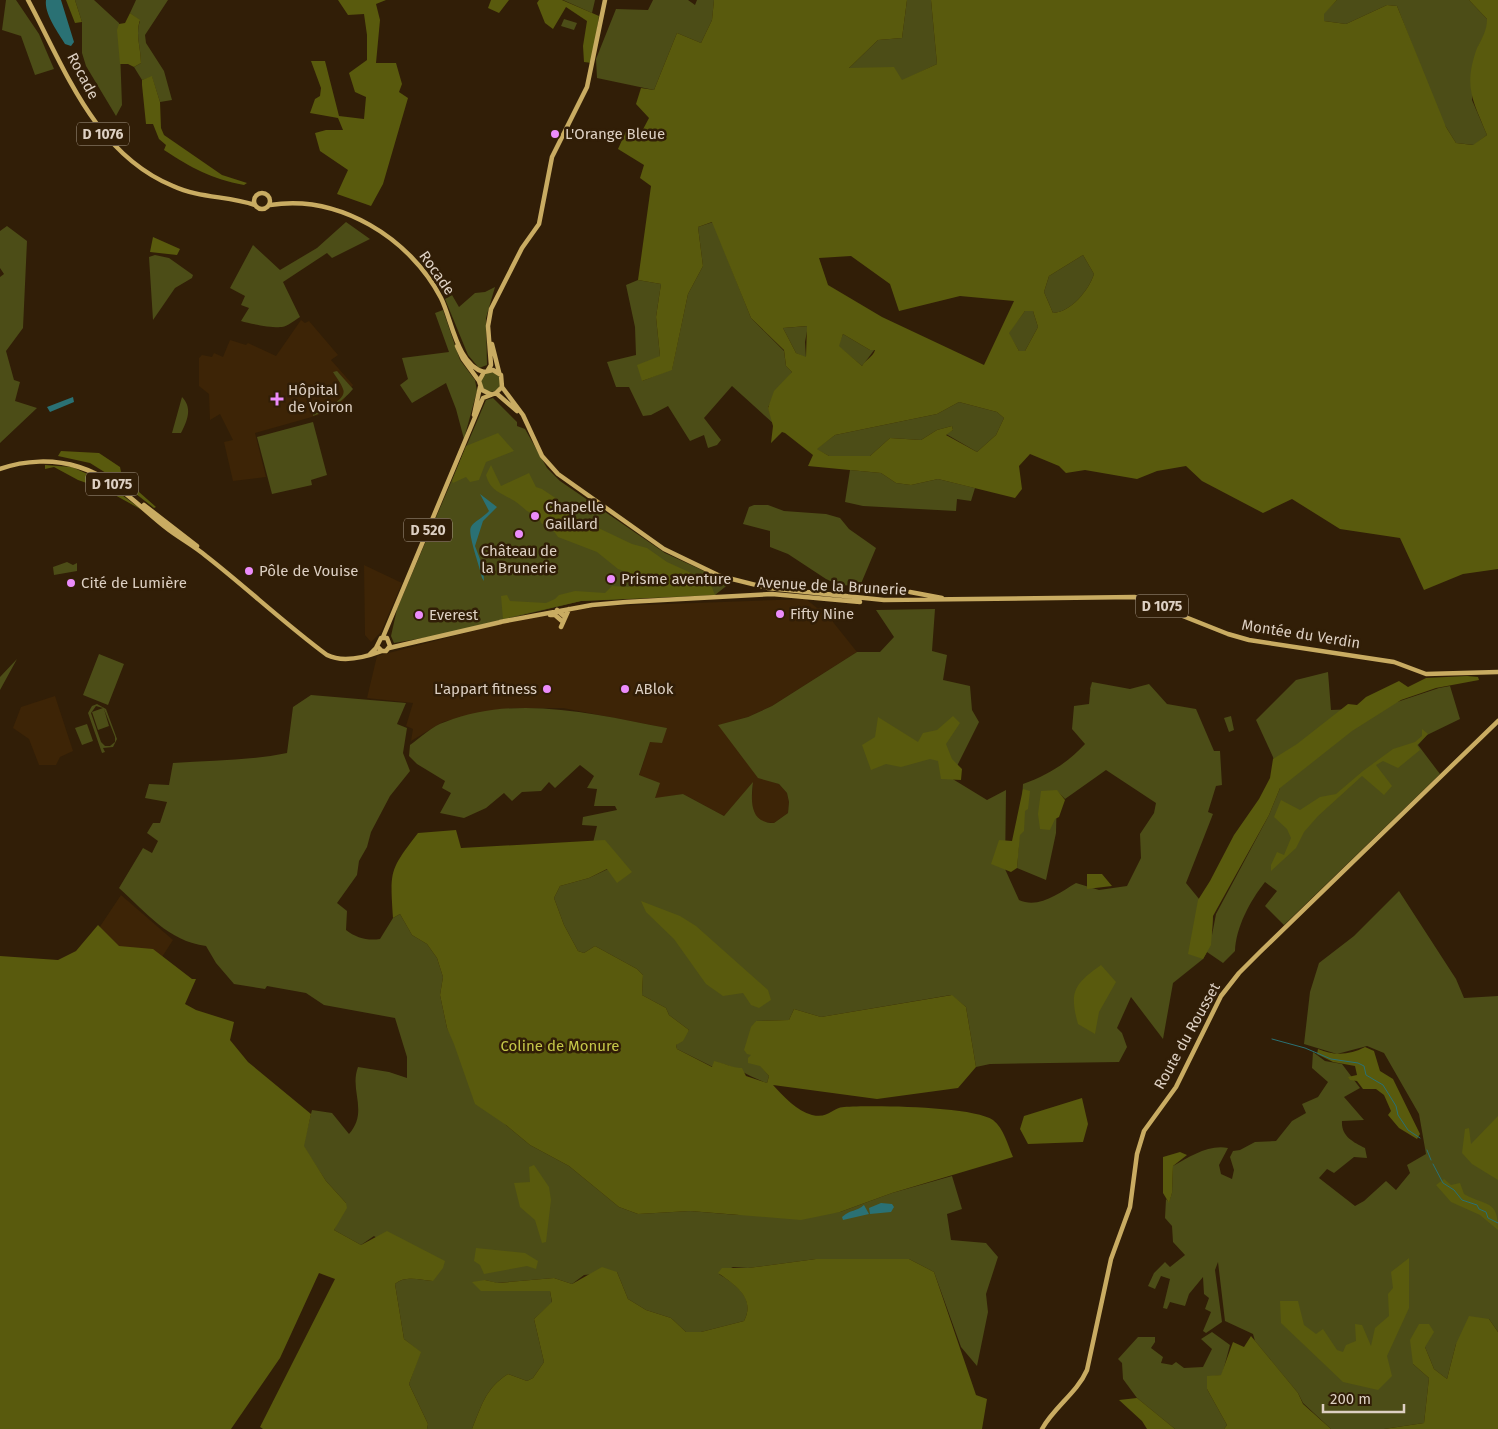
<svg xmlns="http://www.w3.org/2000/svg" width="1498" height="1429" viewBox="0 0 1498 1429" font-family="'Fira Sans',sans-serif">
	<rect width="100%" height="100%" fill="#311e07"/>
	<!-- built -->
	<path fill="#3d2406" d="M301 320 305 323 309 321 338 355 331 360 353 385 342 403 326 413 255 433 266 477 233 481 224 442 233 440 220 414 210 420 209 394 199 386V358L202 355 212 357 214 353 223 357 230 340 246 345 248 343 276 356Z
		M364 565 402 583 381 632 371 642 365 635Z
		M806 599 817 608 831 607 834 612 833 622 857 652 772 706 748 717 719 725 758 777 779 784 787 793 789 802 788 813 774 823 764 822 756 817 751 808 753 784 724 816 683 794 655 799 639 776 650 742H662L666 728 563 708H512L462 717 443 722 411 741 413 729 406 726 413 703 367 698 377 656 500 624 571 610 612 606Z
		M55 696 73 751 60 757 56 765H39L29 739 13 728 21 707Z
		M121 895 173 940 162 957 137 969 99 928Z"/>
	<!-- green -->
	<path fill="#4c4d17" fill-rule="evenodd" d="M6 0H16L39 34 54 69 35 75 21 36 2 30Z
		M75 0H94L119 23 122 105 116 116 86 66 82 53V22Z
		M136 0H168L145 35 146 43 164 71 172 100 160 102 152 77 142 80 134 67 141 63C141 48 135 35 140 21L130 13Z
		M563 0H595L592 13Z
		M653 0H688L695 5 697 0H714L712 20 701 43 677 33 654 90 597 78 596 59 616 9 648 10Z
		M907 0H931L937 64 902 81 849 68 878 40 902 38Z
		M1337 0H1469L1487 19V30L1478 47 1472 100 1487 135 1474 145 1456 143 1441 119 1397 6 1387 5 1346 24 1324 21 1323 14Z
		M564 19 577 23 574 30 561 26Z
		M346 222 370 239 332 258 327 253 283 282 300 317C295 320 288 326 282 327 272 328 251 324 241 321L249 308 241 305 245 296 230 288 253 245 280 270 317 248Z
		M713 222 751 318 784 351 786 366 792 372 768 407 774 424 732 386 704 418 721 440 717 445 708 448 704 435 690 441 668 406 651 415 643 416 629 387H616L607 362 636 355 635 327 626 285 638 280 661 284 656 317 660 356 642 381 672 369 688 294 703 266 698 227Z
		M7 226 27 241 23 328 6 351 14 380 20 382 15 401 37 408 0 443V277L4 274 0 268V231Z
		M155 255 169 258 193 275 192 278 175 288 153 320 149 257Z
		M1083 255 1094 274C1089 290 1071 312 1053 313L1044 292 1049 276Z
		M495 287 486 318 487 365 479 368 468 355 445 299 452 295 459 307 475 293 485 292Z
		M443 310 460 360 475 380 477 391 464 439 456 409 446 383 412 403 400 385 408 379 402 358 449 352 435 313Z
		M1025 311H1033L1038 327 1025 351H1019L1008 333Z
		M808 326 805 342 806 358 796 353 783 328Z
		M843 334 870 350 875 349 862 366 838 346Z
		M337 371 353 389C342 402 330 410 313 416V414C321 411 348 400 343 389 341 383 336 377 333 372Z
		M481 382a10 10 0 1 1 20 0a10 10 0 1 1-20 0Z
		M182 397C193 408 187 421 181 433H172Z
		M493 398 517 422V426L525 429 547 468 560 481 665 553 730 583 715 595 581 601 435 636 394 643 391 636 397 609 486 400Z
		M959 402 997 412 1004 418 996 435 977 452 946 434 953 430 952 426 937 430 921 440 890 438 870 456H829L816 449 835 435 937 414Z
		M313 422 327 475 311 480 312 485 272 494 257 437Z
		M850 470 881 473 896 483 911 485 938 479 975 488 971 501 957 499 956 511 863 506 845 502Z
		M754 505H768L784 511 826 514 840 518 849 529 876 548 860 586 839 585 826 579 788 554 770 547V531L743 524 749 507Z
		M67 562 73 565 77 563V571L54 575 53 567Z
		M935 609 932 651 947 655 943 680 970 686 972 710 979 722 951 778 987 800 1006 790 1005 869 1019 900C1039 909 1059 893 1076 883L1099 890 1127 886 1141 858 1140 834 1154 813 1156 803 1106 770 1065 799 1057 791 1056 833 1046 880 1017 868 1023 784C1048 775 1066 764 1085 744L1072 729 1074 706 1089 704 1091 682 1090 690 1092 682 1130 689 1149 684 1167 704 1196 709 1214 751H1220L1222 785 1216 786 1208 812 1213 814 1186 883 1213 916 1212 935 1216 914 1269 815 1280 788 1273 757 1256 720 1296 680 1328 672 1331 710 1379 708 1439 688 1450 686 1460 719 1427 735 1418 745 1440 774 1284 925 1265 906 1277 891 1265 882C1250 901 1236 927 1235 951L1223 963 1207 952 1203 959 1173 983 1163 1039 1131 997 1117 1028 1122 1033 1127 1047 1119 1062 990 1064 976 1067 966 1007 951 995 821 1017 794 1009 789 1020 756 1021 751 1054 769 1076 767 1083C749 1077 732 1064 714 1062L713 1067 677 1049 676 1045 689 1030 669 1015 666 1008 642 995 643 975 637 969 595 946 584 953 578 951 564 925 554 898 560 886 589 878 608 869 605 841 593 843 597 826 582 825 583 817 617 810 615 806H594L597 789 587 788 594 776 580 765 555 788 549 782 541 791 522 792 512 801 504 793 486 808 464 818 440 813 451 793 442 788 445 781 417 764 409 756 410 745C420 738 432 726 445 722 516 694 594 714 667 728L662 743 650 742 639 775 660 783 655 798 683 794 724 816 753 782C751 800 749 823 774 823L788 813 789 802 787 793 779 784 758 778 718 725 748 717 772 706 857 652H880L894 637 876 610Z
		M99 654 124 664 108 705 83 695Z
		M17 659 0 690V677Z
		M311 695 406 703 397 724 407 728 403 753 410 771 390 796 371 832 367 847 359 861 357 875 337 903 347 911 346 930C356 938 368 941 380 939L393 918 400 914 412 935 427 944 437 958 443 977 440 995 447 1028 506 1125 530 1145 569 1166 619 1207 638 1214 690 1211 738 1215 840 1212 892 1193 952 1176 962 1209 947 1214 951 1240 986 1243 998 1257 986 1294 988 1312 977 1366 961 1347 934 1272 909 1259H816L748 1268 733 1267 719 1274C736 1285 756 1298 744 1321L701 1332H686L671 1318 646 1310 628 1299 617 1272 584 1275 572 1284 554 1278 497 1283 485 1280 481 1291H550L552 1303 534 1319 544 1362 533 1378 527 1381 508 1374C485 1389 482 1405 472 1429H427L428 1424 409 1384 420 1352 404 1339 395 1284C405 1275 421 1280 433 1281L374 1236 361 1245 334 1230 346 1203 326 1181 303 1146 312 1110 332 1113 349 1134C369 1111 349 1091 358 1067L389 1072 407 1078V1057L395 1018 324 1005 306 993 267 986 265 989 234 984 216 963 206 946C168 941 147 913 119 888L143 848 152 853 158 841 147 833 153 823H160L167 802 145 798 149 784 169 785 173 763C211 760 249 761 287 753L293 707Z
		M97 704 106 709 117 739 113 747 103 748 105 752 102 753 88 713 92 706ZM96 706 103 708 92 712 98 730 109 726 104 709 115 737V742L110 746H105L101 742 91 713Z
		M1231 716 1234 730 1229 732 1224 718Z
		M87 724 93 741 82 745 75 728Z
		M1399 891 1456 979 1464 998 1498 996V1332L1489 1319 1456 1344 1447 1379 1434 1369 1425 1347 1413 1364 1429 1378 1424 1423 1384 1429H1331L1303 1403 1298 1393 1255 1341 1253 1334 1225 1321 1218 1262 1215 1270 1222 1322 1206 1333 1203 1331 1211 1312 1205 1309 1209 1298 1204 1294 1203 1277 1189 1294 1185 1306 1170 1302 1167 1309 1163 1308 1170 1279 1161 1276 1155 1289 1148 1286 1154 1273 1165 1262 1170 1267 1185 1255 1173 1242 1172 1226 1165 1218 1166 1199 1169 1202 1172 1193 1173 1166C1189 1157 1209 1144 1228 1148L1219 1165 1221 1174 1232 1179 1234 1170 1230 1157 1233 1151 1240 1150 1255 1142 1276 1141 1292 1121 1306 1113 1302 1104 1318 1097 1328 1082 1312 1068 1313 1052 1325 1061 1342 1064 1360 1088 1344 1097 1364 1120 1342 1121C1341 1136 1353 1142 1365 1148L1367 1158 1354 1157 1334 1173 1327 1169 1319 1178 1355 1206 1364 1201 1386 1181 1396 1190 1410 1173 1407 1165 1426 1154 1419 1114 1384 1053 1367 1046 1337 1054 1304 1044 1310 992 1319 963 1354 936Z
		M1212 1332 1230 1345 1222 1375 1207 1377V1389L1227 1425 1224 1429H1175L1137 1398 1123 1379 1122 1363 1118 1359 1138 1337H1155V1342L1151 1348 1163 1357 1161 1363 1172 1365 1176 1362 1184 1368 1203 1367 1212 1349 1201 1339Z"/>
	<!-- forest -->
	<path fill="#595a0d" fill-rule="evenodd" d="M66 0H75L82 22 75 23Z
		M338 0H386L376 4 380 20 376 63H396L402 84 399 92 408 98 383 184 371 206 337 194 348 170 320 151 315 133 326 130H343L338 118 310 113 315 99 320 96 321 88 311 61H325L339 116 364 119 366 97 355 92 349 73 367 60V35L364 14 348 15Z
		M491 0H509L499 13 488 8Z
		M539 0H562L599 16 592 63 584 62 583 46 587 21 566 7 553 29 545 23 537 3Z
		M714 0H907L902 38 878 40 849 68 894 67 902 80 937 64 931 0H1337L1324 14V21L1346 24 1387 5 1397 6 1446 127 1456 143 1473 145 1487 135C1473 100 1463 87 1477 48 1482 38 1487 31 1487 19L1469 0H1498V569L1463 574 1424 590 1400 538 1340 529 1292 499 1263 513 1202 481 1186 466 1157 471 1137 479 1085 470 1066 473 1059 466 1030 454 1019 466 1022 489 1015 498 938 479 911 485 896 483 881 473 808 466 813 455 785 433 782 432 771 443 773 426 768 408 774 391 792 372 786 366 784 350 751 318 712 222 698 227 703 266 688 294 672 370 642 381 637 365 660 356 656 317 661 284 638 280 651 186 640 178 644 165 618 149 627 129 640 135 649 118 636 104 641 88 654 90 677 33 701 43 712 20ZM1083 255 1094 274C1089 290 1071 312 1053 313L1044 292 1049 276ZM851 256 890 284 899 311 960 296 1014 301 984 365 882 317 828 285 819 258ZM1025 311H1033L1038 327 1025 351H1019L1009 333ZM807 326 806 357 796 353 783 328ZM843 334 870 350H875C873 357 866 359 862 366L839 346ZM959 402 997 412 1004 418 996 435 977 452 946 435 953 430 952 426 937 430 921 440 890 438 870 456H829L817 449 835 435 937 414Z
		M130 13 140 20C135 35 141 48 141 63L134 67 128 64H120L117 30 119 24 125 23Z
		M152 76 160 102 161 128 164 135 222 175 247 183 244 185C211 179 192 168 164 150L166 145 159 139 153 124H146L142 85V80Z
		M153 237 180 249 177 255 150 252Z
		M498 433 514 451 486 462 479 480 470 482 466 477 453 483 452 481 466 446Z
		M61 451 99 453 120 467 122 477 156 507 154 508 122 483 90 463 58 456Z
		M45 465 72 467 103 481 142 510 104 489 78 480 54 467 45 469Z
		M491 465 501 486 529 473 536 487 542 489 557 499 569 514 632 544 647 548 667 562 700 577 711 585 715 595 581 601 503 619 501 596 507 595 510 601 546 603 555 599 559 595 575 591 605 593 612 586 629 587 634 575 618 569 597 552 558 537 553 530 541 523C539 513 535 515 527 511 522 507 517 502 511 499 499 492 490 490 486 475Z
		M1467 676 1478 677 1479 680 1436 688 1401 700 1352 731 1280 788 1269 815 1213 916 1211 945 1203 959 1188 954 1198 900 1210 881 1234 835 1259 799 1270 778 1273 759 1297 744 1348 704 1357 705 1366 697 1399 681 1408 687 1426 678Z
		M953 716 960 723 946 744 952 759 962 769 961 780 941 779 938 761 930 759 901 767 886 764 871 770 862 745 875 737 878 717 918 742 923 733 937 730Z
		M1422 729 1428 734 1417 745 1420 750 1398 768 1383 761 1376 765 1392 786 1384 795 1362 776 1318 816 1304 832 1296 848 1271 871V865L1277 852 1284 855 1291 838 1287 829 1274 817 1281 800 1300 810 1320 797 1336 794 1363 771 1393 749 1415 742 1422 736Z
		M1023 789 1030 791 1028 809 1025 811 1024 831 1020 835 1017 868 1011 872 991 864 999 840 1012 841Z
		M1057 790 1065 800 1059 817 1055 819 1050 830 1040 829 1038 814 1041 791Z
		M456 830 461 848 605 840 632 872 617 883 607 869 589 878 560 886 554 898 564 925 578 951 584 953 595 946 637 969 643 975 642 995 666 1008 669 1015 689 1030 683 1041 676 1045 677 1049 712 1067 714 1061C724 1063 732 1068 742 1068L746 1076 767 1083 769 1076 760 1066 748 1063V1058L751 1055 747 1054 744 1050 751 1027 756 1021 789 1020 794 1009 821 1017 952 995 966 1007 976 1067 958 1088 877 1099 773 1085C783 1096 797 1111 812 1115 829 1119 831 1108 844 1107 871 1105 973 1106 993 1120 1004 1129 1007 1143 1013 1157L892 1193 840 1212 801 1220 690 1211 638 1214 619 1207 569 1166 530 1145 506 1125 475 1104 454 1044 447 1028 440 995 443 977 437 958 427 944 412 935 400 914 393 918C390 870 389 871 418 833Z
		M1087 874H1102L1112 886 1087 889Z
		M641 901 680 916 696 926 768 990 771 1000 759 1008 751 1005 743 993 723 996 706 984 674 939 646 912Z
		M98 925 119 946 153 949 192 979H196L185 1004 196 1010 234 1022 230 1040 248 1062 311 1114 304 1146 326 1181 346 1203 347 1208 334 1230 361 1245 387 1231 445 1261 443 1268 433 1281C421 1280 405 1275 395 1284L404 1339 421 1352 409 1384 428 1424 427 1429H263L260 1427 335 1279 319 1273 280 1358 231 1429H0V956L58 960 76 951Z
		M1101 965 1116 982 1099 1012 1095 1034 1078 1024C1069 992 1074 984 1101 965Z
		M1365 1047 1374 1051 1380 1071 1393 1079 1420 1134 1417 1139 1399 1128 1388 1115 1391 1111 1384 1095 1376 1089H1363L1357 1081 1350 1080 1348 1077 1357 1075 1355 1066 1333 1062 1317 1054 1318 1049C1334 1056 1350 1055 1365 1047Z
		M1082 1098 1088 1124 1083 1142 1028 1144 1020 1129 1024 1116Z
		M1498 1116V1180L1472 1164 1462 1153 1465 1129 1469 1128 1471 1144Z
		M1180 1152 1187 1155 1173 1166 1172 1193 1169 1203 1163 1193V1157Z
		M534 1165 549 1187 551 1200 546 1242 542 1243 535 1220 520 1207 514 1183 530 1182 529 1167Z
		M1444 1179 1451 1185 1460 1183 1464 1194C1487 1207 1498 1199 1498 1230L1480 1215 1451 1202 1436 1185Z
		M476 1248 525 1253 538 1261 536 1269 527 1266 484 1274 480 1265 474 1261Z
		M1409 1258V1308L1387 1356 1392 1376 1378 1390 1343 1382 1281 1323 1280 1301H1298L1304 1325 1316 1334 1323 1329 1337 1350 1343 1352 1346 1345 1356 1341 1355 1324 1362 1325 1371 1346 1375 1328 1389 1316 1388 1294 1393 1288 1391 1272Z
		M816 1259H909L934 1272 976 1395 987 1399 982 1429H472C482 1405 485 1389 508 1374L527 1381 533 1378 544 1362 534 1319 552 1302 550 1291H481L472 1282 485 1280 498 1283 554 1278 572 1284 602 1267 617 1272 628 1299 646 1310 671 1318 686 1332H701L744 1321C756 1298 735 1285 718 1273L722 1268H748Z
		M1469 1316 1489 1319 1498 1332V1429H1384L1424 1423 1429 1378 1413 1364 1410 1340 1419 1324H1429L1434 1332 1425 1347 1434 1369 1447 1379 1456 1344Z
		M1251 1336 1298 1393 1303 1404 1331 1429H1224L1227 1425 1207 1389V1376L1221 1375 1233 1342 1244 1347Z
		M1137 1398 1175 1429H1147L1142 1421 1119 1400Z"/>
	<!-- water -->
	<path fill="#2a7174" d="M46 0H61L74 42 71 46 65 44C58 32 44 14 46 0Z
		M73 397 74 402 50 412 47 407Z
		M480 494 497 507 483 521 475 546 483 567 484 581 482 578C480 567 467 533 471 527 473 522 484 517 489 511Z
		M881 1203 892 1204 894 1207 891 1212 870 1214 869 1208Z
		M864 1205 869 1214 843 1220 842 1217C851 1209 856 1212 864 1205Z"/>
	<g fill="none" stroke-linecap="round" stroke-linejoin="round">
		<!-- stream -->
		<path stroke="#2a7174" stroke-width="1" d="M1272 1039 1305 1048 1331 1059 1358 1063 1364 1066 1366 1075 1383 1085 1396 1106 1398 1115 1408 1130 1420 1138
			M1427 1150 1431 1160
			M1433 1164 1443 1183 1454 1190 1462 1200 1477 1205 1479 1209 1486 1212 1488 1218 1498 1223"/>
		<!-- major -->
		<path stroke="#c9ac62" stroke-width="4.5" d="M28 0C65 69 95 154 173 186 199 198 228 196 255 205
			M254 201a8 8 0 1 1 16 0a8 8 0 1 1-16 0Z
			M270 205C339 194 410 238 441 298 452 320 457 365 484 372
			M492 344 499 372
			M457 346 463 359 479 381
			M488 370 491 365 488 326 491 309 522 248 539 224 552 157 587 87 605 0
			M502 387 523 415 542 456 558 474 664 549 720 576 768 588 884 600 1135 597 1228 634 1249 640 1394 662 1426 674 1498 672
			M496 393 517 411
			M474 415 480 387
			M0 469C25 460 54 459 79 467 115 478 140 508 169 530 181 539 194 546 206 556 247 588 285 624 327 655 343 663 366 657 382 651
			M144 505 197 546
			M910 592 942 598
			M557 610 565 617
			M550 615H555L563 622
			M500 622 592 605 626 602 772 594 860 602
			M561 627 569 609
			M383 637 483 398 496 393 502 387 501 375 493 370 484 372 479 381 482 390 490 394
			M389 648 501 622
			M370 654 376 648 381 638H387L390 646 386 651H382L377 646
			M1042 1429C1054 1407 1077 1393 1087 1370L1111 1259 1130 1207 1137 1154 1144 1131 1176 1087 1221 996 1239 973 1260 952 1498 721"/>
	</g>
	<!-- markers -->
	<g fill="#ec8cfb" stroke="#311e07" stroke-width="2">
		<circle cx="555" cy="134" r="5"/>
		<path d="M274.5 391.5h5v5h5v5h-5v5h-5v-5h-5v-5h5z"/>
		<circle cx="535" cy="516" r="5"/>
		<circle cx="519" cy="534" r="5"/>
		<circle cx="249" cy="571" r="5"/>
		<circle cx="611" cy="579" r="5"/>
		<circle cx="71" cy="583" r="5"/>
		<circle cx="780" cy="614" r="5"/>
		<circle cx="419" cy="615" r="5"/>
		<circle cx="547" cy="689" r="5"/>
		<circle cx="625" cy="689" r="5"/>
	</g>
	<g text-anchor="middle" stroke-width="5" stroke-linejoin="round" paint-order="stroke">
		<!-- shield labels -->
		<g fill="#311e07" stroke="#a99b8b" stroke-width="1">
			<rect x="77" y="122.5" width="52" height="23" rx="4"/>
			<rect x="86" y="472.5" width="52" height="23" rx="4"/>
			<rect x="404" y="518.5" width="48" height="23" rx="4"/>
			<rect x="1136" y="594.5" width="52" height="23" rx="4"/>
		</g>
		<g font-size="14" font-weight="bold" fill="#ddd0c3">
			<text x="103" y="139">D 1076</text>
			<text x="112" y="489">D 1075</text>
			<text x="428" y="535">D 520</text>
			<text x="1162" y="611">D 1075</text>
		</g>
		<!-- street labels -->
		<g font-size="15" fill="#ddd0c3" stroke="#311e07">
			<text transform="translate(83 76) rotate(62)" y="5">Rocade</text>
			<text transform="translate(437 273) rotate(55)" y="5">Rocade</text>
			<text transform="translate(832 586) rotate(3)" y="5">Avenue de la Brunerie</text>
			<text transform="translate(1301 634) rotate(9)" y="5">Montée du Verdin</text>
			<text transform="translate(1187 1036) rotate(-61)" y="5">Route du Rousset</text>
		</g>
		<!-- poi labels -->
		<g font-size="15" fill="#ddd0c3" stroke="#311e07" text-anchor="start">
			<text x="565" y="139">L'Orange Bleue</text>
			<text x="288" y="395">Hôpital<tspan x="288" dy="17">de Voiron</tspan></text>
			<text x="545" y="512">Chapelle<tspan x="545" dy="17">Gaillard</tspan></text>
			<text x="519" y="556" text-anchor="middle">Château de<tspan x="519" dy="17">la Brunerie</tspan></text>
			<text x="259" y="576">Pôle de Vouise</text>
			<text x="621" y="584">Prisme aventure</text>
			<text x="81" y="588">Cité de Lumière</text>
			<text x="790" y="619">Fifty Nine</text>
			<text x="429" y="620">Everest</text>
			<text x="537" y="694" text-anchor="end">L'appart fitness</text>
			<text x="635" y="694">ABlok</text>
		</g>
		<!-- park labels -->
		<g font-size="15" fill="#c5c748" stroke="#311e07">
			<text x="560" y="1051">Coline de Monure</text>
		</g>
	</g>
	<!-- scale -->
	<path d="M1323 1404v8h81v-8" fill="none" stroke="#ddd0c3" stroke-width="2.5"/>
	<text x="1330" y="1404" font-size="15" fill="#ddd0c3" stroke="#311e07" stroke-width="4" paint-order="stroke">200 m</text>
</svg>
